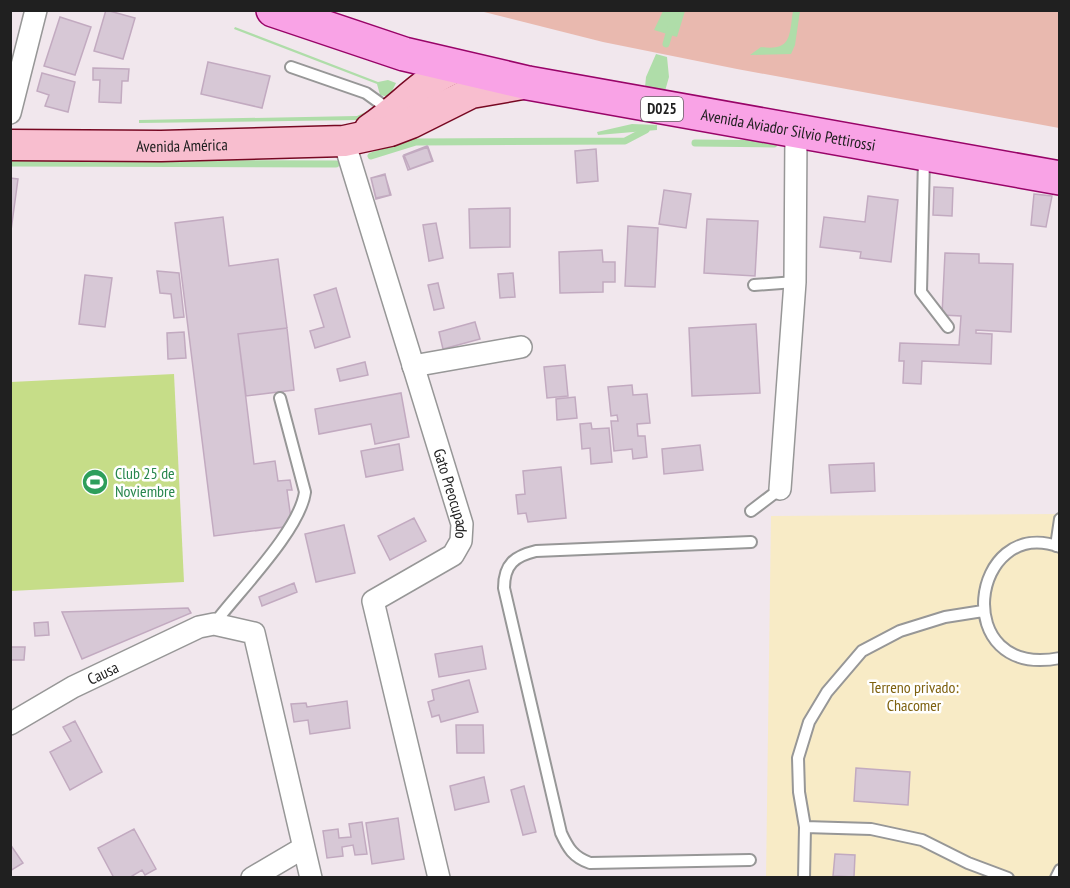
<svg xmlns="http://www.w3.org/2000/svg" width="1070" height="888" viewBox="0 0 1070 888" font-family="'PT Sans Narrow',sans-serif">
	<rect width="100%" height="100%" fill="#f1e7ed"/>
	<!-- grass -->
	<path fill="#e9b9af" d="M480 11H1059V128L737 69 603 42Z"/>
	<!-- park -->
	<path fill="#f8ebc6" d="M1059 514V877L766 878 771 516Z"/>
	<!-- pitch -->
	<path fill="#c6dd88" d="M174 374 184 582 11 591V382Z"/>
	<!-- water -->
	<path fill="#afdda9" d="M663 11H685L677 37 654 30Z
		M793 11H800L795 45 791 54 750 55 761 47C792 51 789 36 793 11Z
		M235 27 378 82 388 80 396 83 389 97 380 95 377 84 234 29Z
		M656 54 667 57 669 77 665 91 645 87 646 77Z
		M370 110 362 119 358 120 139 123V120L357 116Z
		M632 124 657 125V130L598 135 597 132Z"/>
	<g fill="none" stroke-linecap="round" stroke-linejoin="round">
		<!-- stream -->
		<path stroke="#afdda9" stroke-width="7" d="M666 44 676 10
			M695 143 774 144
			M371 156 416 142 625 141 646 130
			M10 163 336 164"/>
	</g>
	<!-- building -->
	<path fill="#d7c8d6" stroke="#c2aac0" stroke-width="1.5" d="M106 10 135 18 123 59 94 51Z
		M60 17 91 27 75 75 44 66Z
		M208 62 270 76 262 108 201 94Z
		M93 68 129 69 128 81H122L121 103 99 102 100 80H93Z
		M42 73 75 82 68 112 45 106 49 95 37 91Z
		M427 146 432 161 410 169 404 155Z
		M428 147 433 161 408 170 403 156Z
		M596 149 598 181 577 183 575 151Z
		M385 174 390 195 376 198 371 178Z
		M385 175 391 195 376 199 371 178Z
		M10 178 18 179 10 238Z
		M934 187 953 188 952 216 933 215Z
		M664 190 691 194 686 228 659 224Z
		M1034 194 1052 196 1046 227 1031 225Z
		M868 196 898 200 891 262 860 258 861 252 820 247 824 217 865 222Z
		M510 208V247L470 248 469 209Z
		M223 217 229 266 278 259 287 328 238 334 254 464 275 461 278 481 290 480 292 490H287L292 526 214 536 175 223Z
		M707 219 758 221 755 276 704 273Z
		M436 223 443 258 429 261 423 225Z
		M628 226 658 228 655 287 625 286Z
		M602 250 603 262H615V282H603V292L560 293 559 252Z
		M945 253 979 254V263L1013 264 1011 332 976 330V333L992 334 991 364 922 361 921 384 903 383 904 361H899L900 343 959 345 961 316 942 315Z
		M157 271 179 273 184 317 174 318 171 294 160 293Z
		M513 273 515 297 500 298 498 274Z
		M85 275 112 278 105 327 79 324Z
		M438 283 444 308 434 310 428 285Z
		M336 288 350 337 315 348 310 331 324 327 314 295Z
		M475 322 480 339 443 349 439 332Z
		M756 324 760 393 692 396 689 328Z
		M287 328 294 390 246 396 238 334Z
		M184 332 186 358 168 359 167 333Z
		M365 362 368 375 340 381 337 369Z
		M565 365 568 396 547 398 544 367Z
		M632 385 633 395 647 394 650 423 637 424 638 436H645L647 457 633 459 632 449 614 451 611 421H618L617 415 611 416 608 387Z
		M401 393 409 437 375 444 371 424 319 434 315 409Z
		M575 397 577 418 557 420 556 399Z
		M591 423 592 429 609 428 612 462 591 464 590 448 582 449 580 424Z
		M399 444 403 470 366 477 361 451Z
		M700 445 703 470 664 474 662 449Z
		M874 463 875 491 831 493 829 465Z
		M561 467 566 518 528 522 526 513 518 514 516 495 525 494 523 471Z
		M414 518 426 541 390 560 378 536Z
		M344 525 355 573 316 582 305 534Z
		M294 583 297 592 262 606 259 597Z
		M188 608 191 613 82 659 62 612Z
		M48 622 49 635 35 636 34 623Z
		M482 646 486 669 439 677 435 654Z
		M10 647H25L24 660H10Z
		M469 680 478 712 441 722 439 715 432 717 428 702 434 700 432 690Z
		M347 701 350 728 310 734 308 720 294 722 291 704 306 703 307 707Z
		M75 721 102 772 70 790 50 752 71 741 63 727Z
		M456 725H483L484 753H457Z
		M856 768 910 772 908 805 854 801Z
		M484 777 489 802 455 810 450 786Z
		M524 786 536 832 523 835 511 790Z
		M398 818 404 859 372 864 366 823Z
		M362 822 367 854 355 855 353 845 342 847 343 856 327 858 323 831 338 829 339 838 351 837 349 824Z
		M134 829 156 869 145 875 142 870 132 876 133 878H114L98 848Z
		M12 847 23 863 10 871V849Z
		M835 854 855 855 854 877 833 876Z"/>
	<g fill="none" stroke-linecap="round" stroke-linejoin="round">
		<!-- service casing -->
		<g stroke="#979797" stroke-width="14">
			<path id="service" d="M291 67 366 93 391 111
				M924 158 921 292 948 327
				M754 285 795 282
				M751 511 780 489
				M1056 546 1060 519
				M1060 547C970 514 948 680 1060 658
				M214 624C238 592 300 530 305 492L280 398
				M805 827 871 829 922 840 968 863 1008 878
				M750 860 590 863C573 857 568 848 561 833L504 588C504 564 515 556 536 551L751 542
				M804 878 805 827 799 792 798 758 809 722 827 692 862 651 900 631 945 617 983 611
				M1056 878 1060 870"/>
		</g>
		<!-- minor casing -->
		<g stroke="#979797" stroke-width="24">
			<g id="minor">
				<path d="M10 113 36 10"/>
				<path id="s1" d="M344 141 462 524 461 541 453 555 373 601 439 878"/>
				<path d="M413 366 521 347"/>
				<path d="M780 489 795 282 796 133"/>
				<path id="s2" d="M10 724 73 687 199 627 214 624 254 633 311 878"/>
				<path d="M252 878 303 848"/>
			</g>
		</g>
		<!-- secondary casing -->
		<g stroke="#770822" stroke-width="33">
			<g id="secondary">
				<path d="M370 129C401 109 423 79 458 67"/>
				<path id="s3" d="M10 145 161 146 344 141 390 131 411 123 471 93 528 83"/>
			</g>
		</g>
		<!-- primary casing -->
		<g stroke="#980468" stroke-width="36">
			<g id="primary">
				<path id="s4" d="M273 10 404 54 528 83 1060 178"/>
			</g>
		</g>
		<!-- service -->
		<use href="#service" stroke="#fff" stroke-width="10"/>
		<!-- minor -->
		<use href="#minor" stroke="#fff" stroke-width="21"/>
		<!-- secondary -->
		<use href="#secondary" stroke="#f8becf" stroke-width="30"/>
		<!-- primary -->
		<use href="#primary" stroke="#f9a3e6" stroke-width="33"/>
	</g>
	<!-- icons -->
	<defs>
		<g id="stadium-disc" transform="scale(1.35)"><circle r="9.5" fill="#2e9e5b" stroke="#fff"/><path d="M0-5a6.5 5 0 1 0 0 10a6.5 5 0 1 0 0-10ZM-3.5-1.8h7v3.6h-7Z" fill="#fff"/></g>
	</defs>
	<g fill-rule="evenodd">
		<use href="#stadium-disc" x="95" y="482"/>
	</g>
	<g text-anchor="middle" stroke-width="5" stroke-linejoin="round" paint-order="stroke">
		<!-- shield labels -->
		<rect fill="#fff" stroke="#636363" stroke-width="1.5" x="641" y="97" width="42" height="24" rx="4.5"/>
		<g font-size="15" font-weight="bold" fill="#202020">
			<text x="662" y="114">D025</text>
		</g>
		<!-- street labels -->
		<g font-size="16" fill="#202020" stroke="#fff">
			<text dy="6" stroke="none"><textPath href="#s4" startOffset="530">Avenida Aviador Silvio Pettirossi</textPath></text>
			<text dy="6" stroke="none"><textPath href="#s3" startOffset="172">Avenida América</textPath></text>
			<text dy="6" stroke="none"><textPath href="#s1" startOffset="369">Gato Preocupado</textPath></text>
			<text dy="6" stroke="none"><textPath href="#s2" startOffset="106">Causa</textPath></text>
		</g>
		<!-- leisure labels -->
		<g font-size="16" fill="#27864d" stroke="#fff" text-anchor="start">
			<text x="115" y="479">Club 25 de<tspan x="115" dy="18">Noviembre</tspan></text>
		</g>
		<!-- park labels -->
		<g font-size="16" fill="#7e610f" stroke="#fff">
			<text x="914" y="693">Terreno privado:<tspan x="914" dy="18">Chacomer</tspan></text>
		</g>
	</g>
	<!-- border -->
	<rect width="1070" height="888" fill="none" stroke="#202020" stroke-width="24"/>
</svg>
